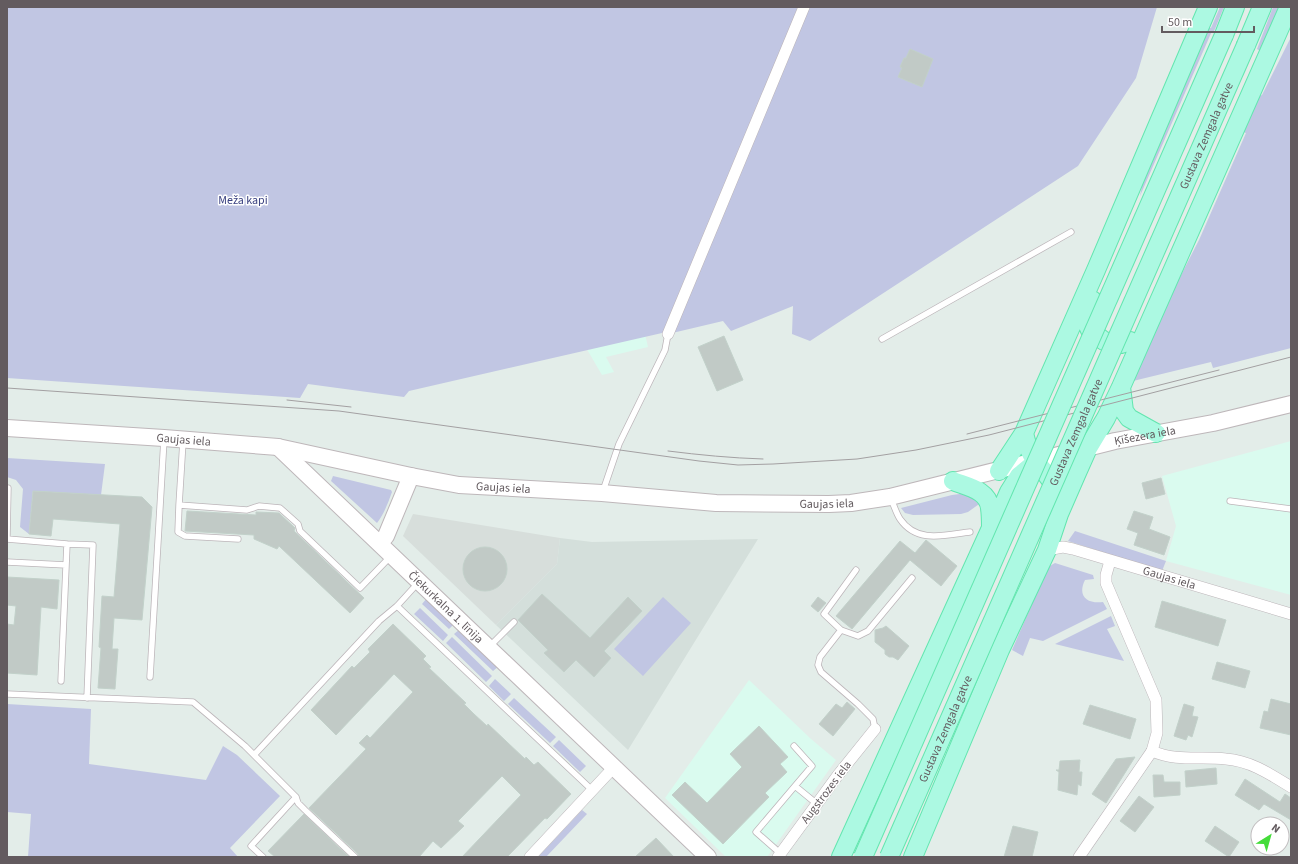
<svg xmlns="http://www.w3.org/2000/svg" width="1298" height="864" viewBox="0 0 1298 864" font-family="'Source Sans 3',sans-serif">
	<rect width="100%" height="100%" fill="#e3ede9"/>
	<!-- commercial -->
	<path fill="#dafbef" d="M645 334 648 347 606 357 614 372 602 375 585 346Z
		M1291 441V595L1166 561 1176 526 1162 476Z
		M749 680 811 739 836 760 767 857H726L665 798Z"/>
	<!-- industrial -->
	<path fill="#d7dedb" d="M413 514 560 538 557 564 496 625 403 536Z"/>
	<!-- education -->
	<path fill="#d4dfdb" d="M560 538 592 542 758 539 628 750 496 625 557 564Z"/>
	<!-- green -->
	<path fill="#c1c6e3" d="M7 7H1157L1136 78 1078 166 810 341 792 334 793 306 731 331 723 321 668 334 662 333 409 391 404 397 308 384 300 398 7 378Z
		M1220 7H1224L1215 29 1214 31H1212L1140 196 1144 175 1209 28H1211Z
		M1273 7H1279L1260 51 1257 49Z
		M1291 37V348L1213 368 1211 362 1133 381 1161 314 1199 240 1246 133 1243 132 1256 97 1262 95Z
		M7 458 105 464 101 495 33 491 29 534 20 527 23 489 16 480 7 477Z
		M333 476 391 490 392 492C388 503 384 514 377 523L331 481Z
		M967 493 982 502 968 512 961 514 913 515 905 513 901 508 952 495Z
		M1075 531 1166 561 1162 571 1068 541Z
		M1055 563 1093 575 1094 579 1085 580C1077 596 1087 604 1103 602L1107 609 1043 641 1030 638 1023 656 1012 650 1048 567Z
		M663 597 691 623 643 676 614 649Z
		M427 598 454 624 449 629 422 604Z
		M420 608 448 635 443 641 414 614Z
		M1111 616 1115 626 1107 629 1124 661 1055 644Z
		M460 629 499 666 493 671 454 634Z
		M452 637 492 676 486 682 446 643Z
		M495 679 511 694 504 701 489 686Z
		M514 698 556 737 550 743 508 704Z
		M7 704 91 709 89 764 206 780 223 746 237 755 280 796 230 848 238 857H28L31 814 7 812Z
		M559 740 586 766 580 772 553 746Z
		M582 810 587 814 546 857H538Z"/>
	<!-- building -->
	<path fill="#c1cac6" stroke="#c2d1ca" d="M910 49 933 59 922 87 898 77 902 68 900 67 904 58H906Z
		M724 336 743 380 717 391 698 347Z
		M1161 478 1165 494 1146 499 1142 483Z
		M33 491 142 497 152 507 142 620 114 618 112 649H118L115 689 98 688 101 648 99 647 102 596 114 597 120 524 53 519 51 536 29 534Z
		M187 511 256 515V512L279 513 295 528 294 531 364 598 350 613 279 546 277 549 254 539V535L185 531Z
		M1134 511 1153 517 1149 529 1170 537 1164 555 1134 545 1138 533 1127 529Z
		M926 540 957 566 941 586 910 560 852 629 836 616 900 541 915 553Z
		M463 569a22 22 0 1 1 44 0a22 22 0 1 1-44 0Z
		M7 577 59 580 57 609 41 607 37 675 7 673V624L14 625 16 606 7 605Z
		M542 594 590 638 628 597 642 611 604 651 611 658 594 677 576 660 564 672 544 653 548 650 518 620Z
		M818 597 826 603 818 612 811 606Z
		M1162 601 1226 620 1218 646 1155 627Z
		M393 624 426 656 423 659 431 667 429 668 466 703 464 704 474 714 487 726 488 724 525 759 526 757 534 765 538 762 571 794 547 819 545 818 507 857H462L521 795 502 776 458 821 464 826 441 848 433 841 419 857H359L358 854 309 808 366 749 359 743 367 735 370 738 413 692 394 674 336 735 311 710 352 666 354 668 370 652 368 649Z
		M886 626 909 646 898 660 893 657H889L885 654V650L875 642V630L883 628Z
		M1217 662 1250 671 1245 688 1212 679Z
		M1271 699 1291 704V735L1260 728 1264 711 1268 712Z
		M847 702 855 709 833 736 819 724 836 704 842 708Z
		M1184 704 1194 707 1192 716 1198 717 1192 737 1188 735 1186 740 1174 736Z
		M1090 705 1136 719 1130 739 1083 724Z
		M759 726 788 757 780 764 787 772 765 793 769 797 723 844 672 795 685 782 707 803 742 767 730 754Z
		M1135 757 1106 803 1092 794 1116 759Z
		M1080 760 1079 772H1082L1081 786 1078 784 1077 795 1058 790 1059 772 1056 770H1059L1060 761Z
		M1216 768 1217 784 1186 787 1185 771Z
		M1153 775H1163L1164 782H1180V795L1154 797Z
		M1245 779 1280 802 1285 794 1291 798V820L1264 804 1259 810 1235 795Z
		M1139 796 1154 807 1135 832 1120 821Z
		M304 814 349 857H275L268 851Z
		M1013 826 1038 832 1032 857H1004Z
		M1215 826 1239 842 1229 857 1205 841Z
		M656 838 674 857H635Z"/>
	<g fill="none" stroke-linecap="round" stroke-linejoin="round">
		<!-- lane casing -->
		<g stroke="#bcb5b9" stroke-width="7">
			<path id="lane" d="M882 339 1071 232
				M183 441 179 505 247 510 259 506 280 508 298 524 300 531 360 588 390 557
				M7 488H8L7 538
				M603 491 619 444 665 350 668 334
				M891 499C894 505 896 513 900 519 917 544 945 535 970 532
				M1230 501 1291 509
				M179 505 178 532 185 536 238 539
				M7 539 67 544 61 681
				M67 544 93 545 87 698
				M7 562 66 565
				M397 606 592 790
				M841 630 824 614 856 570
				M489 647 514 622
				M150 677 164 439
				M7 694 193 702 245 746 254 755
				M875 729 873 719 858 704 821 672 818 665 820 657 841 630 858 636 868 631 912 578
				M794 746 812 766 795 786
				M296 797 298 803 305 810 355 857
				M781 854 756 832 795 786 817 804
				M263 857 251 846 296 797 254 755 379 621 397 606 418 583"/>
		</g>
		<!-- street casing -->
		<g stroke="#bcb5b9" stroke-width="12">
			<g id="street">
				<path d="M668 334 804 7"/>
				<path id="s1" d="M1047 550 1063 547 1073 549 1291 614"/>
				<path d="M1152 751C1177 762 1200 756 1226 759 1251 761 1270 774 1291 787"/>
				<path d="M530 857 614 767"/>
				<path d="M778 857 838 775 875 729"/>
				<path d="M1079 857 1152 751 1157 733 1156 700 1106 583V575L1110 561"/>
			</g>
		</g>
		<!-- secondary casing -->
		<g stroke="#beb7ba" stroke-width="18">
			<g id="secondary">
				<path id="s2" d="M7 428 164 438 278 447 411 476 459 485 602 493 716 503 829 504 851 503 890 497 1115 441 1213 423 1291 404"/>
				<path id="s3" d="M278 447 708 857"/>
				<path d="M380 543 386 536 411 476"/>
			</g>
		</g>
		<!-- primary casing -->
		<g stroke="#62e6af" stroke-width="20">
			<path id="primary" d="M1224 35 1235 7
				M1246 45 1262 7
				M1092 300 1085 319 1090 330 1104 341 1121 344 1130 341
				M1121 387 1124 411 1129 418 1156 433
				M1024 433C1026 443 1029 451 1035 460 1044 473 1054 479 1057 497
				M999 471 1024 433 1096 270 1208 7
				M953 481C968 487 988 490 990 508 991 515 991 521 991 528
				M841 857 991 528 1002 508 1009 492 1019 476 1036 462
				M913 857 1000 650 1047 550 1059 514 1076 475 1088 448 1106 418 1121 387 1289 7"/>
		</g>
		<!-- lane -->
		<use href="#lane" stroke="#fff" stroke-width="5.5"/>
		<!-- street -->
		<use href="#street" stroke="#fff" stroke-width="11"/>
		<!-- secondary -->
		<use href="#secondary" stroke="#fff" stroke-width="16"/>
		<!-- primary -->
		<use href="#primary" stroke="#acf9e2" stroke-width="18"/>
		<!-- tram -->
		<path stroke="#a3a0a2" stroke-width="1" d="M7 388 339 411 699 461 738 465 773 464 857 459 916 450 989 435 1291 357
			M287 400 351 407
			M967 434 1219 370
			M668 451C700 455 731 458 763 459"/>
		<!-- primary-bridge casing -->
		<g stroke="#62e6af" stroke-width="20" stroke-linecap="butt">
			<g id="primary-bridge">
				<path d="M863 857 1224 35"/>
				<path id="s4" d="M889 857 1246 45"/>
			</g>
		</g>
		<!-- primary-bridge -->
		<use href="#primary-bridge" stroke="#acf9e2" stroke-width="18"/>
	</g>
	<g text-anchor="middle" stroke-width="3" stroke-linejoin="round" paint-order="stroke">
		<!-- street labels -->
		<g font-size="12" fill="#635b5f" stroke="#fff">
			<text dy="4" stroke="none"><textPath href="#s4" startOffset="788">Gustava Zemgala gatve</textPath></text>
			<text dy="4" stroke="none"><textPath href="#s4" startOffset="464">Gustava Zemgala gatve</textPath></text>
			<text dy="4" stroke="none"><textPath href="#s2" startOffset="1151">Ķīšezera iela</textPath></text>
			<text dy="4" stroke="none"><textPath href="#s2" startOffset="177">Gaujas iela</textPath></text>
			<text dy="4" stroke="none"><textPath href="#s2" startOffset="501">Gaujas iela</textPath></text>
			<text dy="4" stroke="none"><textPath href="#s2" startOffset="825">Gaujas iela</textPath></text>
			<text dy="4" stroke="none"><textPath href="#s1" startOffset="127">Gaujas iela</textPath></text>
			<text dy="4" stroke="none"><textPath href="#s3" startOffset="232">Čiekurkalna 1. līnija</textPath></text>
			<text dy="4" stroke="none"><textPath href="#s4" startOffset="140">Gustava Zemgala gatve</textPath></text>
			<text transform="translate(826 792) rotate(-53)" y="4">Augstrozes iela</text>
		</g>
		<!-- park labels -->
		<g font-size="12" fill="#3b4281" stroke="#fff">
			<text x="243" y="204">Meža kapi</text>
		</g>
	</g>
	<!-- border -->
	<rect width="1298" height="864" fill="none" stroke="#635b5f" stroke-width="16"/>
	<!-- north arrow -->
	<g transform="translate(1270 836) rotate(37)"><circle r="19" fill="#ffffff" stroke="#c1bdbf"/>
	<path d="M0-3L7 15L0 10L-7 15Z" fill="#44dc3a"/>
	<text y="-6" font-size="11" font-weight="bold" text-anchor="middle" fill="#635b5f">N</text>
	</g>
	<!-- scale -->
	<path d="M1162 26v6h92v-6" fill="none" stroke="#635b5f" stroke-width="2"/>
	<text x="1168" y="26" font-size="12" fill="#635b5f" stroke="#ffffff" stroke-width="3" paint-order="stroke">50 m</text>
</svg>
